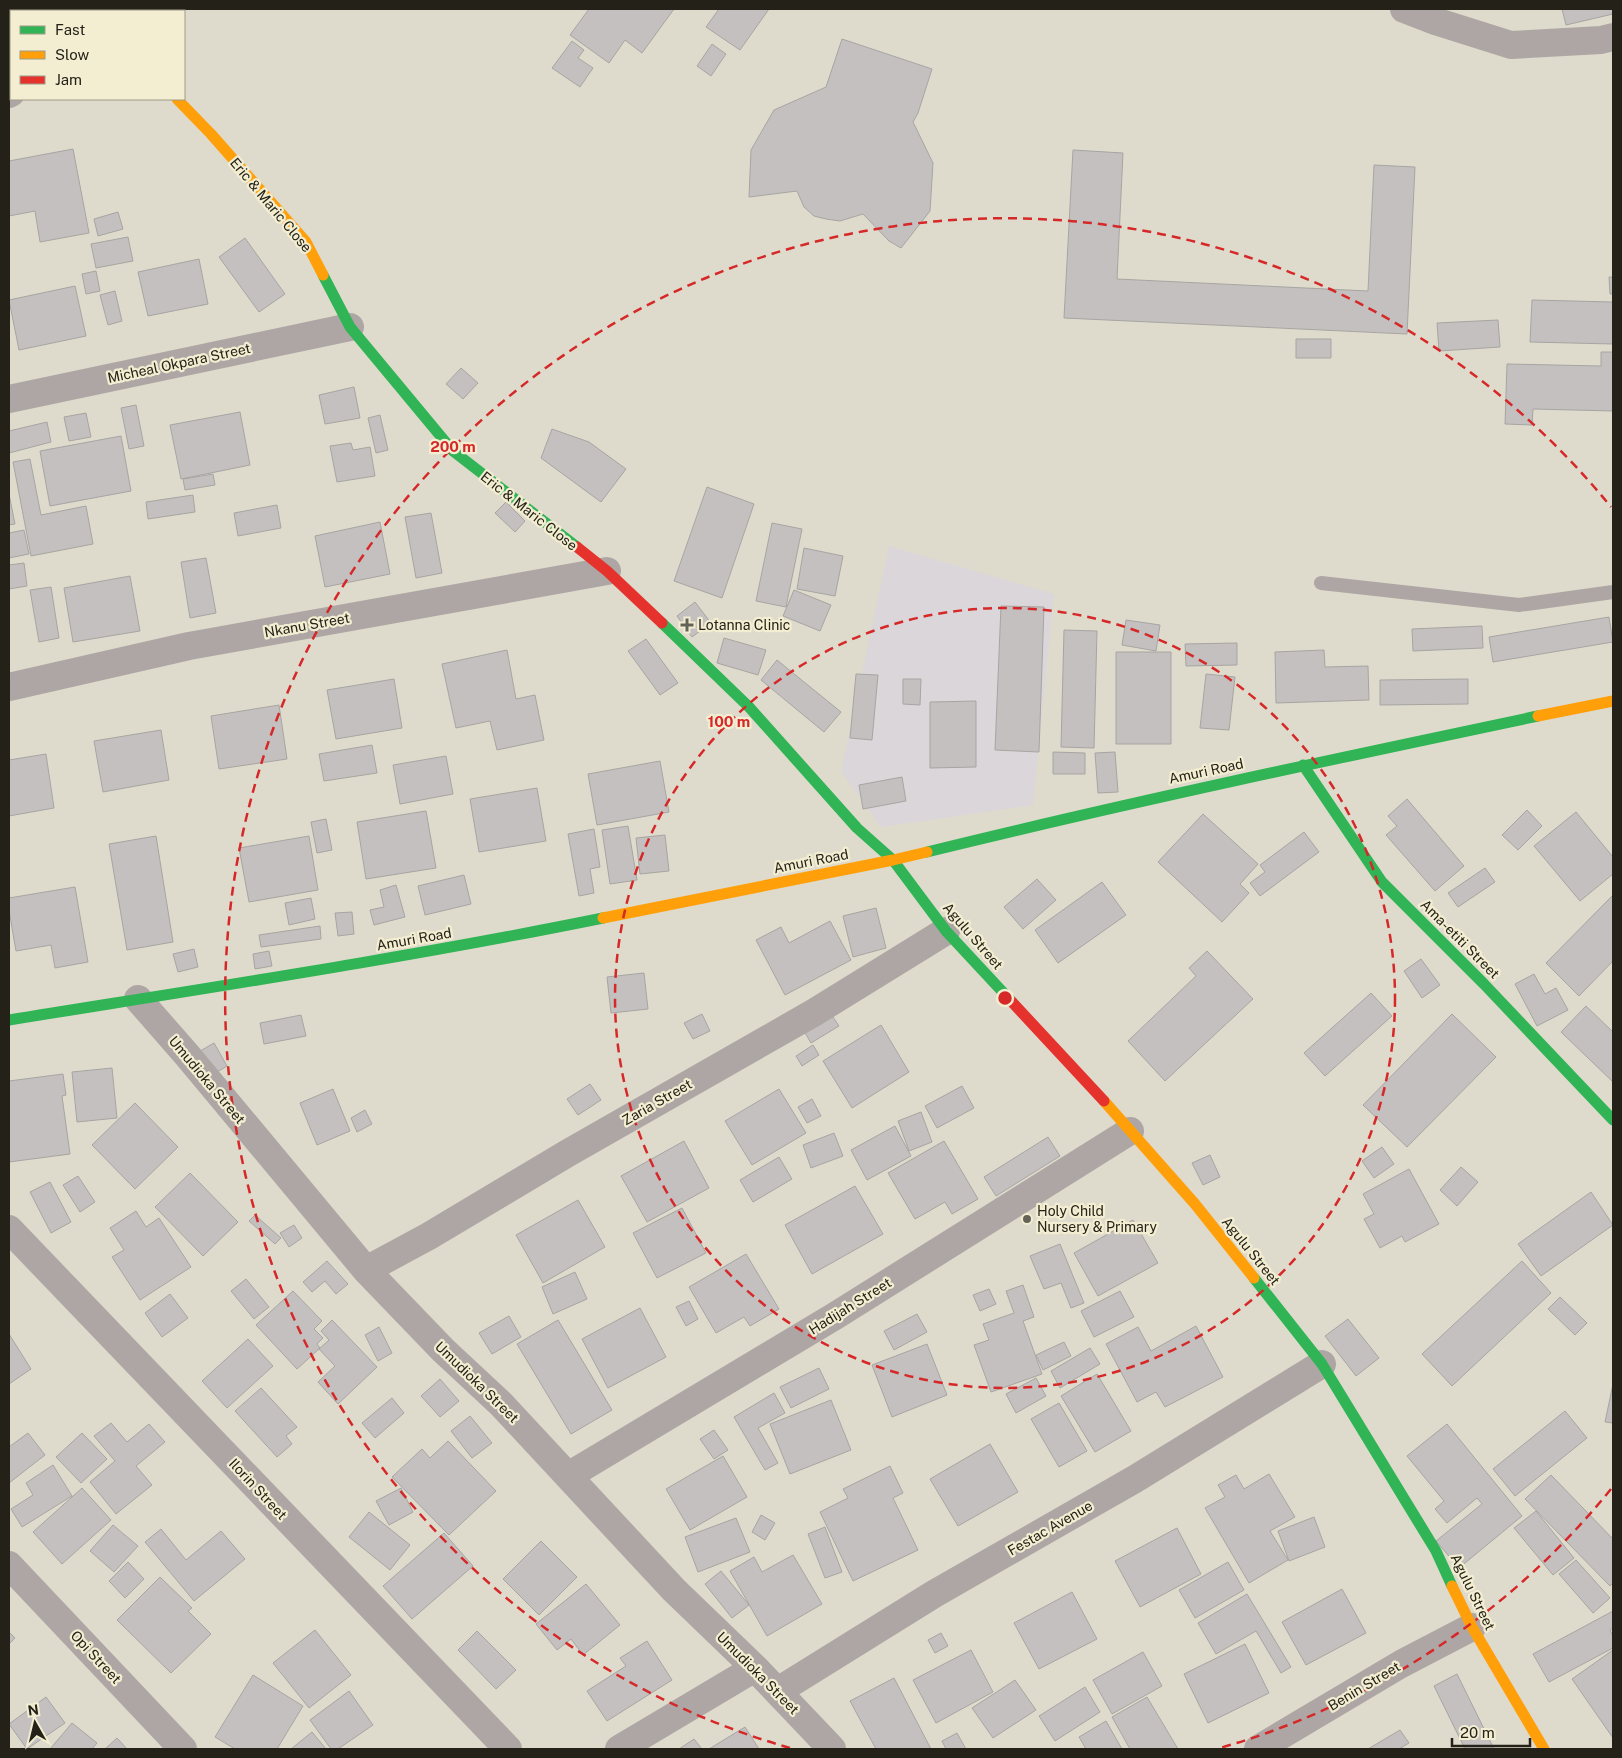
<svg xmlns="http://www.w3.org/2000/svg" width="1622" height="1758" viewBox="0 0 1622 1758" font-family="'Public Sans',sans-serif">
	<rect width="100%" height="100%" fill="#dedbcc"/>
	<!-- medical -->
	<path fill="#dbd6da" d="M889 546 1054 594 1033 805 881 827 841 771Z"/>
	<!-- building -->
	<path fill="#c3c0bf" stroke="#a7a5a2" d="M589 9H674L642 53 625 40 609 63 570 35Z
		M719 9H769L740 50 706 27Z
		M1562 9H1613V14L1566 25Z
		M9 10 11 14V41L9 43Z
		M842 39 932 69 918 113 913 122 933 163 930 211 901 248 889 241 863 214 840 221 826 219 814 216 804 207 797 191 749 197 751 150 774 110 826 87Z
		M572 41 584 50 578 58 593 68 580 87 552 68Z
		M712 44 726 54 711 76 697 66Z
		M11 47V69L9 66V49Z
		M73 149 89 233 40 242 35 211 9 216V161Z
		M1073 150 1123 153 1117 279 1368 291 1374 165 1415 167 1407 334 1064 318Z
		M118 212 123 229 98 236 94 219Z
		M128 237 133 261 96 268 91 244Z
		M245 238 285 294 259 312 219 257Z
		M199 259 208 304 148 316 138 272Z
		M96 271 100 291 86 294 82 274Z
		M1609 277H1613V294H1610Z
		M75 286 86 336 19 350 9 300Z
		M115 291 122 321 108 325 100 295Z
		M1532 300 1613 302V344L1530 342Z
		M1498 320 1500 347 1439 351 1437 323Z
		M1296 339H1331V358H1296Z
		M1601 352H1613V411L1533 409 1532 425 1505 424 1507 364 1601 366Z
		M461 368 478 383 463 399 446 384Z
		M354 387 360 418 325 424 319 395Z
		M136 405 144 446 129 449 121 408Z
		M240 412 250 465 181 479 170 425Z
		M86 413 91 437 69 441 64 417Z
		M380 415 388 450 376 453 368 418Z
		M47 422 51 442 9 453V431Z
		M552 429 589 442 626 469 601 502 541 458Z
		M121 436 131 491 50 506 40 451Z
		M351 443 353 450 370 447 375 476 337 482 330 446Z
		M30 459 41 515 86 506 93 544 31 556 13 462Z
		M213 474 215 485 185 490 183 479Z
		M707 487 754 504 722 598 674 581Z
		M9 494 15 524 9 525Z
		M193 495 195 512 148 519 146 502Z
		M506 502 525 521 515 532 495 513Z
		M277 505 281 528 238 536 234 513Z
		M431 513 442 573 416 578 405 517Z
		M380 522 390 574 325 587 315 536Z
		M772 523 802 529 786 607 756 601Z
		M24 530 29 554 9 558V533Z
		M804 548 843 556 835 596 797 589Z
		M206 558 216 613 190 618 181 562Z
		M24 563 27 586 9 589V565Z
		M130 576 140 631 73 642 64 588Z
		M51 587 59 638 39 642 30 590Z
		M794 590 831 605 820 631 783 616Z
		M695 602 711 623 692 637 677 616Z
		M1001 606 1044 607 1039 752 995 750Z
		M1609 617 1613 642 1493 662 1489 637Z
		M1126 620 1160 625 1156 651 1122 645Z
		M1482 626 1483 648 1413 651 1412 629Z
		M1064 630 1097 631 1094 748 1061 747Z
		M724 638 766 650 758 675 717 663Z
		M646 639 678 683 660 695 628 651Z
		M1237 643V665L1186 666 1185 644Z
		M507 650 516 699 535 695 544 740 497 750 490 721 456 728 442 664Z
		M1324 650 1325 667 1368 666 1369 700 1276 703 1275 652Z
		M1116 652H1171V744H1116Z
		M777 660 841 712 824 732 761 680Z
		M856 674 878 675 872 740 850 738Z
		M1206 674 1235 677 1229 730 1200 728Z
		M394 679 402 728 336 739 327 690Z
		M903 679H921L920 705 903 704Z
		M1468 679V704L1380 705V680Z
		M976 701V767L930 768V702Z
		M279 705 287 759 219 769 211 716Z
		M161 730 169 780 103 792 94 741Z
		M372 745 377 773 324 781 319 754Z
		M1053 752 1085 753V774H1053Z
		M1115 752 1118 792 1098 793 1095 753Z
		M46 754 54 808 9 816V760Z
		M446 756 453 794 400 804 393 765Z
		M660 761 669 812 597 825 588 774Z
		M902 777 906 801 863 809 859 785Z
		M537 788 546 841 479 852 470 799Z
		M1407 799 1464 866 1435 891 1386 835 1397 826 1388 816Z
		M1527 810 1542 826 1518 850 1502 835Z
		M426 811 436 868 366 879 357 822Z
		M1576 812 1613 857V874L1580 901 1534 846Z
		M1203 814 1258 864 1240 884 1249 893 1222 922 1158 862Z
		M326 819 332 850 317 853 311 822Z
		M628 826 637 880 610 884 602 830Z
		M594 829 600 867 590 869 594 893 579 896 568 834Z
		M1304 832 1319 852 1260 896 1250 883 1265 872 1260 865Z
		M665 835 669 871 640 874 636 838Z
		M156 836 173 942 127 950 109 844Z
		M309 836 318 890 249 902 239 848Z
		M1485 868 1495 882 1458 907 1448 893Z
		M464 875 471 904 425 915 418 886Z
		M1037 879 1056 900 1023 929 1004 907Z
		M1102 882 1126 915 1058 963 1035 930Z
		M396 885 405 917 374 925 370 910 384 907 380 890Z
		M75 887 88 962 55 968 51 945 16 951 9 910V898Z
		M1613 895V961L1579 996 1546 963Z
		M311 898 315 919 289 925 285 903Z
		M876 908 886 948 853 957 843 916Z
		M352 912 354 934 338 936 335 913Z
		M830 921 851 960 785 995 756 940 781 927 789 943Z
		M320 926 321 939 261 947 259 935Z
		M194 949 198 967 178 972 173 954Z
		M269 951 272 966 255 969 253 954Z
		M1207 951 1253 999 1165 1081 1128 1041 1196 976 1189 968Z
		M1421 959 1440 985 1422 998 1404 971Z
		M644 973 648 1009 611 1013 607 977Z
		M1534 974 1545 994 1556 988 1568 1010 1537 1026 1515 984Z
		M1371 993 1392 1016 1325 1076 1304 1053Z
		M1586 1006 1613 1032V1082L1561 1032Z
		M702 1014 710 1031 693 1039 684 1023Z
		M831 1014 839 1026 811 1043 804 1031Z
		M1452 1014 1496 1057 1407 1147 1363 1105Z
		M301 1015 306 1036 264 1044 260 1023Z
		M881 1025 909 1072 852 1108 823 1061Z
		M214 1043 227 1066 209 1077 195 1054Z
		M813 1045 819 1055 802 1066 796 1056Z
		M112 1068 117 1118 77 1122 72 1072Z
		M63 1074 66 1095 62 1096 70 1154 9 1162V1081Z
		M590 1084 601 1100 578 1115 567 1099Z
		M962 1086 974 1108 937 1128 925 1106Z
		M333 1089 350 1131 317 1145 300 1103Z
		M779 1089 806 1133 752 1165 725 1121Z
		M812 1099 821 1116 807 1123 798 1107Z
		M135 1103 178 1147 135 1189 92 1145Z
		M365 1110 372 1124 357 1132 351 1118Z
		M921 1112 932 1142 909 1151 898 1121Z
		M895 1126 911 1156 867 1180 851 1150Z
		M834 1133 843 1156 811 1168 803 1145Z
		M1048 1137 1060 1156 996 1196 984 1177Z
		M684 1141 709 1188 647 1222 621 1176Z
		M944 1141 978 1199 952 1214 945 1202 915 1219 888 1173Z
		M1382 1147 1394 1164 1374 1178 1362 1161Z
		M1210 1155 1220 1177 1203 1185 1192 1163Z
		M779 1157 792 1179 753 1202 740 1180Z
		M1461 1167 1478 1182 1457 1206 1440 1190Z
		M1409 1169 1439 1224 1405 1242 1402 1236 1380 1248 1364 1219 1374 1214 1363 1194Z
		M190 1173 238 1222 203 1256 155 1207Z
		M78 1176 95 1202 80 1212 63 1185Z
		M50 1182 71 1222 51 1233 30 1192Z
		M855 1186 883 1234 812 1274 785 1225Z
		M1591 1192 1613 1225 1541 1276 1518 1244Z
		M578 1200 605 1247 543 1283 516 1235Z
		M682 1208 706 1253 657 1278 633 1233Z
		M136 1211 146 1227 159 1218 191 1267 140 1300 112 1257 124 1250 110 1228Z
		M255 1215 281 1238 275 1244 249 1221Z
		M1133 1220 1158 1263 1098 1296 1074 1253Z
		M294 1225 302 1238 289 1247 280 1233Z
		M1060 1244 1084 1303 1071 1308 1061 1283 1044 1289 1030 1256Z
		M746 1254 779 1309 750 1326 744 1317 716 1333 689 1287Z
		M327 1261 348 1284 336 1294 325 1281 312 1292 303 1282Z
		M1522 1261 1551 1293 1452 1386 1422 1354Z
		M575 1272 587 1299 553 1314 542 1287Z
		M246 1279 269 1307 254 1319 231 1291Z
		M1023 1285 1034 1317 1023 1321 1042 1374 991 1392 974 1345 989 1340 983 1324 1014 1313 1006 1291Z
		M989 1289 996 1304 980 1311 973 1295Z
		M293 1291 322 1321 314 1329 323 1338 317 1344 320 1348 297 1369 256 1325Z
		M1120 1291 1134 1317 1094 1337 1081 1311Z
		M170 1294 188 1318 162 1337 145 1313Z
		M1560 1297 1587 1323 1575 1335 1548 1309Z
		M689 1301 698 1319 686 1326 676 1307Z
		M640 1308 666 1357 608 1388 582 1339Z
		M917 1314 927 1332 894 1350 884 1331Z
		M509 1316 521 1337 492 1354 479 1333Z
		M1348 1319 1379 1358 1356 1376 1325 1336Z
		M332 1320 377 1367 338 1404 318 1382 335 1366 319 1349 329 1340 321 1331Z
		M558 1320 612 1410 571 1434 517 1344Z
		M1196 1326 1223 1377 1165 1407 1156 1392 1137 1402 1106 1344 1138 1327 1151 1351Z
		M379 1327 392 1353 378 1361 365 1335Z
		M9 1334 31 1369 9 1384Z
		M248 1339 273 1366 227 1408 202 1381Z
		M1064 1342 1071 1356 1043 1370 1036 1355Z
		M927 1344 947 1395 892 1417 872 1365Z
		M1090 1348 1100 1364 1060 1388 1051 1371Z
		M819 1368 829 1389 791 1408 780 1387Z
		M1097 1374 1131 1431 1095 1452 1061 1396Z
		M1036 1378 1046 1396 1016 1413 1006 1394Z
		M440 1379 459 1401 440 1417 421 1396Z
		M1613 1384V1423L1605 1422Z
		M261 1388 297 1427 286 1436 292 1444 277 1457 235 1411Z
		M774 1393 785 1413 758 1428 778 1463 765 1470 734 1417Z
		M392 1398 404 1413 375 1438 362 1423Z
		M831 1400 851 1450 790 1474 770 1424Z
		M1059 1403 1087 1451 1059 1467 1031 1419Z
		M1565 1411 1587 1438 1515 1496 1493 1469Z
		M470 1416 492 1443 472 1458 451 1431Z
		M111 1423 127 1442 149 1424 165 1442 136 1466 152 1485 116 1514 90 1482 115 1461 94 1436Z
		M1447 1424 1522 1516 1459 1568 1436 1541 1482 1504 1477 1498 1447 1523 1435 1509 1444 1501 1407 1456Z
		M714 1430 728 1450 714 1459 700 1439Z
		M28 1433 45 1455 9 1483V1447Z
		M82 1433 107 1459 81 1483 56 1457Z
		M448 1441 496 1491 449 1535 392 1477 422 1449 430 1458Z
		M990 1444 1018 1492 958 1526 930 1479Z
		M723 1456 747 1497 690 1530 666 1489Z
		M53 1465 72 1496 22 1527 11 1509 33 1495 26 1483Z
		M890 1466 903 1493 893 1498 918 1550 853 1581 820 1512 848 1498 843 1489Z
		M1269 1474 1295 1517 1270 1531 1288 1560 1249 1583 1205 1508 1225 1497 1218 1485 1236 1475 1244 1489Z
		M1551 1475 1613 1539V1583L1610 1586 1525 1499Z
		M82 1488 111 1520 62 1564 33 1532Z
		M401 1488 413 1512 389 1525 376 1501Z
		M1536 1511 1574 1558 1553 1575 1514 1528Z
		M369 1512 410 1545 390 1570 349 1537Z
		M761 1515 775 1523 765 1540 752 1532Z
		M1314 1517 1325 1547 1289 1561 1278 1531Z
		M736 1518 750 1552 698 1572 685 1537Z
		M113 1525 138 1546 114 1572 90 1551Z
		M825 1527 842 1572 825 1578 808 1534Z
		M1177 1528 1201 1574 1140 1607 1115 1561Z
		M161 1529 186 1560 221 1531 245 1559 194 1601 145 1542Z
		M444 1533 473 1566 412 1619 383 1586Z
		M541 1541 577 1577 539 1615 503 1579Z
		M793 1555 822 1604 767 1636 730 1571 754 1557 762 1572Z
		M1576 1560 1610 1598 1593 1613 1559 1574Z
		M128 1562 144 1579 125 1598 109 1581Z
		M1228 1562 1244 1590 1195 1618 1179 1590Z
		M721 1571 749 1605 732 1618 705 1584Z
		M160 1577 192 1608 188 1611 211 1634 171 1673 117 1620Z
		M586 1584 620 1625 583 1655 571 1639 557 1650 536 1624Z
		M1342 1589 1366 1633 1306 1665 1282 1622Z
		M1072 1592 1097 1639 1039 1669 1014 1623Z
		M1247 1594 1291 1667 1281 1673 1256 1631 1216 1654 1198 1623Z
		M1613 1611V1628L1610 1630 1613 1636V1648L1549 1682 1533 1654Z
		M315 1630 351 1675 309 1708 273 1663Z
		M477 1631 516 1670 496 1689 458 1650Z
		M9 1632 15 1638 9 1644Z
		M941 1633 948 1646 935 1653 928 1640Z
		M647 1641 672 1680 607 1721 587 1691 626 1666 620 1658Z
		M1245 1644 1269 1693 1208 1723 1184 1674Z
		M971 1650 993 1692 936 1723 913 1680Z
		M1613 1650V1738L1572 1679Z
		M1143 1652 1162 1686 1112 1714 1093 1680Z
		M1457 1674 1494 1749H1465L1434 1686Z
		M253 1675 303 1706 277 1749H235L215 1737Z
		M894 1678 931 1749H876L850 1701Z
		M1015 1680 1036 1710 993 1738 972 1708Z
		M1085 1687 1100 1712 1055 1741 1039 1716Z
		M349 1691 373 1725 338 1749H331L310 1720Z
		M46 1697 65 1723 27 1749 9 1724Z
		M1147 1697 1178 1749H1130L1112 1717Z
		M1106 1721 1122 1749H1086L1079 1737Z
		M72 1723 97 1743 92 1749H50Z
		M745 1727 759 1749H709Z
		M1400 1730 1409 1743 1399 1749H1368Z
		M312 1732 326 1749H291Z
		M957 1733 966 1749H946L942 1741Z
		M117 1738 127 1749H105Z
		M694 1739 702 1749H679Z"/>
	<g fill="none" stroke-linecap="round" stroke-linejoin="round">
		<!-- lane -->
		<path stroke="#aea6a4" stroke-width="14" d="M1321 583 1519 605 1613 592"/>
		<!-- street -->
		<path stroke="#aea6a4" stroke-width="28" d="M84 9 87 11
			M1404 9 1435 21 1511 45 1601 40 1613 37
			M9 94 11 93
			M9 399 350 327
			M9 687 189 646 607 571
			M138 999 187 1055 366 1270 443 1350 501 1404 674 1590 755 1668 832 1749
			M9 1229 508 1749
			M366 1270 429 1236 568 1153 815 1012 946 931
			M568 1476 835 1316 1130 1131
			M9 1565 183 1749
			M778 1691 934 1594 1135 1479 1322 1364
			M619 1749 755 1668
			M1258 1749 1401 1664 1472 1627"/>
		<!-- fast -->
		<path stroke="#30b455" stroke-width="11" d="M323 275 350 327 453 451 577 547
			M662 623 749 707 857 828 893 860 946 931 1012 1002
			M1303 765 1382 882 1484 984 1613 1120
			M927 852C1130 802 1334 759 1538 716
			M9 1020C207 988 406 958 603 918
			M1254 1278 1322 1364 1436 1551 1452 1586"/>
		<!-- slow -->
		<path stroke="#ff9f0a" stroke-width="11" d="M177 99 211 134 306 242 323 275
			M1538 716 1613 701
			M603 918 893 860 927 852
			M1104 1101 1195 1204 1254 1278
			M1452 1586 1472 1627 1544 1749"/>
		<!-- jam -->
		<path stroke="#e5322d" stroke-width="11" d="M577 547 607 571 662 623
			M1012 1002 1104 1101"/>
	</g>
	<!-- distance rings -->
	<g fill="none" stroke="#d62828" stroke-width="2.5" stroke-dasharray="9 6">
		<circle cx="1005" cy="998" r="390"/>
		<path d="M1611 1489A780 780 0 0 1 1220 1748M790 1748A780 780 0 1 1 1611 507"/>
	</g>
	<!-- markers -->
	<g fill="#656357" stroke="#f3edd1" stroke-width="2">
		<path d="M684.5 617.5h5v5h5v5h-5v5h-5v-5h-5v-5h5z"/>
		<circle cx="1027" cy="1219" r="5"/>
	</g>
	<g text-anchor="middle" stroke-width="4.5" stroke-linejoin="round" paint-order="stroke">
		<!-- street labels -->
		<g font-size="14" fill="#242218" stroke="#f3edd1">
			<text transform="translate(271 205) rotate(50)" y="5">Eric &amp; Maric Close</text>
			<text transform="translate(179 363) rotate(-12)" y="5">Micheal Okpara Street</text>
			<text transform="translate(529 511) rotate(38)" y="5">Eric &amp; Maric Close</text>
			<text transform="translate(307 625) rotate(-10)" y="5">Nkanu Street</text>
			<text transform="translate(1206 771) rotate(-12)" y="5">Amuri Road</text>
			<text transform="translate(811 861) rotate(-11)" y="5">Amuri Road</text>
			<text transform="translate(973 936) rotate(49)" y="5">Agulu Street</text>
			<text transform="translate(414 939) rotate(-10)" y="5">Amuri Road</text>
			<text transform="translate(1460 939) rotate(45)" y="5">Ama-etiti Street</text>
			<text transform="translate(207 1080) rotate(50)" y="5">Umudioka Street</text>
			<text transform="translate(657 1102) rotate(-30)" y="5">Zaria Street</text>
			<text transform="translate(1251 1251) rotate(51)" y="5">Agulu Street</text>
			<text transform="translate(850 1306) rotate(-32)" y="5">Hadijah Street</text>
			<text transform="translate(477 1382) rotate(44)" y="5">Umudioka Street</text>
			<text transform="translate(258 1489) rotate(47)" y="5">Ilorin Street</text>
			<text transform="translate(1050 1528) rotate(-30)" y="5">Festac Avenue</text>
			<text transform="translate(1473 1592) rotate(64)" y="5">Agulu Street</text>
			<text transform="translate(96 1657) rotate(47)" y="5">Opi Street</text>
			<text transform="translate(758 1673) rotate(45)" y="5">Umudioka Street</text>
			<text transform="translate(1364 1686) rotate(-31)" y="5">Benin Street</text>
		</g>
		<!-- poi labels -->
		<g font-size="14" fill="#242218" stroke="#f3edd1" text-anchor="start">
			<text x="698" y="630">Lotanna Clinic</text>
			<text x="1037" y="1216">Holy Child<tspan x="1037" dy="16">Nursery &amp; Primary</tspan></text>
		</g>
	</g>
	<circle cx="1005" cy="998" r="8" fill="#d62828" stroke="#f3edd1" stroke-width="2.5"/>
	<g font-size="15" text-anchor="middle" font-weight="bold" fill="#d62828" stroke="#f3edd1" stroke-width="4.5" stroke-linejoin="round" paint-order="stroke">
		<text x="453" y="452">200 m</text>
		<text x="729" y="727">100 m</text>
	</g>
	<!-- border -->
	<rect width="1622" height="1758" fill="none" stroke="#242218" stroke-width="20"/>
	<!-- legend -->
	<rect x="10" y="10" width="175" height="90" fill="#f3edd1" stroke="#a09c87"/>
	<rect x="20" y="26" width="25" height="8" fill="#30b455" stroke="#a09c87"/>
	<text x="55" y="35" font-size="15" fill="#242218">Fast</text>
	<rect x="20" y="51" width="25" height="8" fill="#ff9f0a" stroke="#a09c87"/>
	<text x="55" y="60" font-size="15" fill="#242218">Slow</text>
	<rect x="20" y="76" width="25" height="8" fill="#e5322d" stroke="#a09c87"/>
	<text x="55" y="85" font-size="15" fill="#242218">Jam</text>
	<!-- north arrow -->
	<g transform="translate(35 1723) rotate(352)" stroke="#f3edd1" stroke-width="4" paint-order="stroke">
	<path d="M0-4L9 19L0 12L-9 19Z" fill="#242218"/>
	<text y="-8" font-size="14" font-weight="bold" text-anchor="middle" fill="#242218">N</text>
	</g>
	<!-- scale -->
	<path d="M1452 1738v8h78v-8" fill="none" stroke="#242218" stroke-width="2.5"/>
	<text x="1460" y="1738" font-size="15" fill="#242218" stroke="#f3edd1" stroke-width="4" paint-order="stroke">20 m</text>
</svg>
